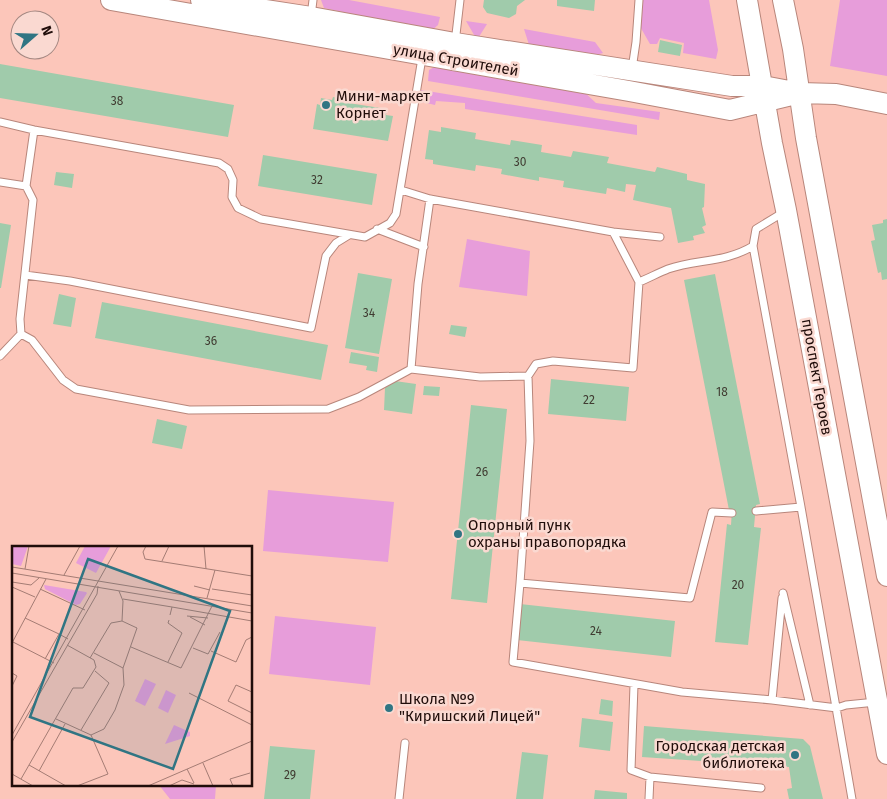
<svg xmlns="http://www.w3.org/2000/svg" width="887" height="799" viewBox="0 0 887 799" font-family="'Fira Sans',sans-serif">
	<rect width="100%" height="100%" fill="#fcc6ba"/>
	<!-- green -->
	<path fill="#e79dda" d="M321 0H349L440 17 438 25 431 31 324 8Z
		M641 0H709L718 50 716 59 683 53 684 43 660 38 657 44H650L638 23Z
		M840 0H887V76L830 66Z
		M466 21 487 24 477 40Z
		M524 29 595 42 603 53 593 56 530 48Z
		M436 66 582 90 596 103 660 112 659 120 428 81 429 70Z
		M415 89 637 125V135L465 109V103L436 101 435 105 414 100Z
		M467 239 530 251 527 296 459 287Z
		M268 490 394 502 388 562 263 551Z
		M275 616 376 627 370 685 269 674Z
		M159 785H216L215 799H170Z"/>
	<!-- building -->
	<path fill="#a0cbab" d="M484 0H525L517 6 516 14 509 18 487 13 483 7Z
		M557 0H595L594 11 557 6Z
		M660 40 682 45 680 56 658 52Z
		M0 64 234 105 228 137 0 98Z
		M333 97 342 99V102L387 109 386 115 393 116 388 141 313 129 317 104 320 105 321 98 332 100Z
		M441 127 476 133 475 139 510 145 511 140 542 145 541 152 571 157 573 151 609 157 607 163 655 172 657 167 687 174V180L705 184 704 207 702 208 706 225 702 227 705 233 693 236 694 240 678 243 671 208 633 200 636 185 626 184 625 192 607 188 606 194 563 187 564 181 539 177V181L501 174 502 169 476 165 475 171 433 164V160L425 159 429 130 441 132Z
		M263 155 377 174 372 205 258 186Z
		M56 172 74 174 72 188 54 185Z
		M887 219V279L882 280 881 272 878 273 871 241 875 240 872 225 883 223V220Z
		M0 223 11 225 1 288H0Z
		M358 273 392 279 379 354 345 348Z
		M715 274 760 504 756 505 754 527 761 528 748 645 715 642 727 524 731 525 732 510H729L684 280Z
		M59 294 76 298 71 327 53 324Z
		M102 302 328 345 321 380 95 338Z
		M451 325 467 327 465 337 449 334Z
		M351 352 379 357 377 372 366 370 367 366 349 363Z
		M551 379 629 387 626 421 548 414Z
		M395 381 416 384 412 414 384 410 385 388Z
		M424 386 440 387 439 396 423 395Z
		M471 405 507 409 487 603 451 599Z
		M157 419 187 426 182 449 152 443Z
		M520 604 675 621 671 657 517 640Z
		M601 699 613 701 612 716 599 714Z
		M582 718 613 722 610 751 579 747Z
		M644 726 803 739 810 746 823 799H789L787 789 792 788 789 767 642 757Z
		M270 746 315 750 310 799H264Z
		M522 752 548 755 543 799H516Z
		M595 790 627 793V799H594Z"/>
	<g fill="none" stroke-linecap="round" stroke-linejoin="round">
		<!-- lane casing -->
		<g stroke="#b8867b" stroke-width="9">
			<path id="lane" d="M311 16 313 0
				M455 43 460 0
				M632 69 636 42 639 0
				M0 122 34 130 219 163 228 169 233 180 232 197 238 208 261 219 365 237 390 223 396 214 422 58
				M0 182 26 186
				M401 190 430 199 613 232 639 282 633 368 553 361 536 364 528 376 480 377 411 369 418 284 430 199
				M377 229 424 247
				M613 232 660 237
				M753 246 801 507 756 511
				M25 275 70 281 311 328 326 256 336 243 349 235
				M639 282C649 278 658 273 668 269 696 259 725 263 753 246L756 229 784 212
				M21 334 32 340 63 380 76 389 189 410 328 409 359 397 411 369
				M0 356 21 334 20 319 33 200 26 186 34 130
				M528 376 530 441 520 583 513 662 682 692 772 700 837 708 846 705 876 702
				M801 507 852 799
				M520 583 690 598 712 512 732 513
				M783 593 810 705
				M634 685 631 770 650 777 761 788
				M772 700 782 598
				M399 799 405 743
				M649 799 650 777"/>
		</g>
		<!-- secondary casing -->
		<g stroke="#b8867b" stroke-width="22">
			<path id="secondary" d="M111 0 629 91 730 110 800 93
				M201 0 311 17 455 43 732 86H763L800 93 836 94 887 104
				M747 0 772 143 786 210 887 754
				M783 0 793 49 806 138 887 576"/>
		</g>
		<!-- lane -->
		<use href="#lane" stroke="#fff" stroke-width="7"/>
		<!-- secondary -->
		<use href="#secondary" stroke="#fff" stroke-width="20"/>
	</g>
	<!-- markers -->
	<g fill="#307583" stroke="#fad9d1" stroke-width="2">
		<circle cx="326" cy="105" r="5"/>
		<circle cx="458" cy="534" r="5"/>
		<circle cx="389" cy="708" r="5"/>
		<circle cx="795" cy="755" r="5"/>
	</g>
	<g text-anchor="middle" stroke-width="5" stroke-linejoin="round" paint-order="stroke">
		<!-- number labels -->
		<g font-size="12" fill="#403c32">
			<text x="117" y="105">38</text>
			<text x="520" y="166">30</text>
			<text x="317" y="184">32</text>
			<text x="369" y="317">34</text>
			<text x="211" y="345">36</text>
			<text x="722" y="396">18</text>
			<text x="589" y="404">22</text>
			<text x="482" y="476">26</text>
			<text x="738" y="589">20</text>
			<text x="596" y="635">24</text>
			<text x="290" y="779">29</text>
		</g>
		<!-- street labels -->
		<g font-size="15" fill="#200d0a" stroke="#fad9d1">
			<text transform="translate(456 60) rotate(10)" y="5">улица Строителей</text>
			<text transform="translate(817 377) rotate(80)" y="5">проспект Героев</text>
		</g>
		<!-- poi labels -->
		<g font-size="15" fill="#200d0a" stroke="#fad9d1" text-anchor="start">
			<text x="336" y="101">Мини-маркет<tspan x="336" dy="17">Корнет</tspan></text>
			<text x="468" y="530">Опорный пунк<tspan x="468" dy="17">охраны правопорядка</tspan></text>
			<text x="399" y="704">Школа №9<tspan x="399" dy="17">"Киришский Лицей"</tspan></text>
			<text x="785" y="751" text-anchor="end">Городская детская<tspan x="785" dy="17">библиотека</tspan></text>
		</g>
	</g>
	<!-- overview -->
	<g transform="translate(12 546)">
		<rect width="240" height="240" fill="#fcc6ba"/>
		<path d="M0 0H16L9 20 0 18ZM73 0H99L84 27 64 17ZM32 39 74 46 75 47 68 58 64 59 33 43ZM133 133 144 138 133 160 123 155ZM154 144 164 149 156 167 146 162ZM162 179 178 186V190L153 198Z" fill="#e79dda"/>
		<path fill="none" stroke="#a47c74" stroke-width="1" d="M134 0 131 6 133 13 240 30M192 0 194 23M150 15 157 0M0 21 240 60M13 23 17 0M0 27 240 67M52 29 68 0M0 36 19 39 27 32M182 40 198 44M0 41 23 51M28 43 73 64M200 43 240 49M107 45 111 55 110 75M195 52 203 24M111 53 160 61 158 69M160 61 240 75M175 70 196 72M178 71 193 79M13 72 47 88M1 96 42 117M0 97 34 33M119 101 169 122 200 60M181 102 196 108 208 86M199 105 224 116 234 94 240 91M78 112 99 77 110 75 125 82 111 122 82 107M33 113 47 88 56 93M156 116 170 87 156 77 157 74M0 127 5 130 0 140M240 146 224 139 216 155 240 167M177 147 240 179M44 173 79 189 96 228 65 240M69 184 97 137 83 125M0 189 106 0M79 189 92 183 103 164 112 139 111 122M0 196 85 48 86 40M191 217 201 240M17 219 54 240M175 223 182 237M27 225 53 178M0 228 21 240M9 233 61 142H71L84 121 82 114 55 99M136 240 240 195M157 240 170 234 182 238M221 240 218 233 238 227"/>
		<path fill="#307583" fill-opacity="0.15" stroke="#307583" stroke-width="2.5" d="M76 13 218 65 161 223 18 171Z"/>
		<rect width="240" height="240" fill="none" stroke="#200d0a" stroke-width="2.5"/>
	</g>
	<!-- north arrow -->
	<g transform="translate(35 35) rotate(70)"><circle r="24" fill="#fad9d1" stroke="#a38781"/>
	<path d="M0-4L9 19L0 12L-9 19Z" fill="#307583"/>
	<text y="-8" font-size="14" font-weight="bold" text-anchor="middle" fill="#200d0a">N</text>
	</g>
</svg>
